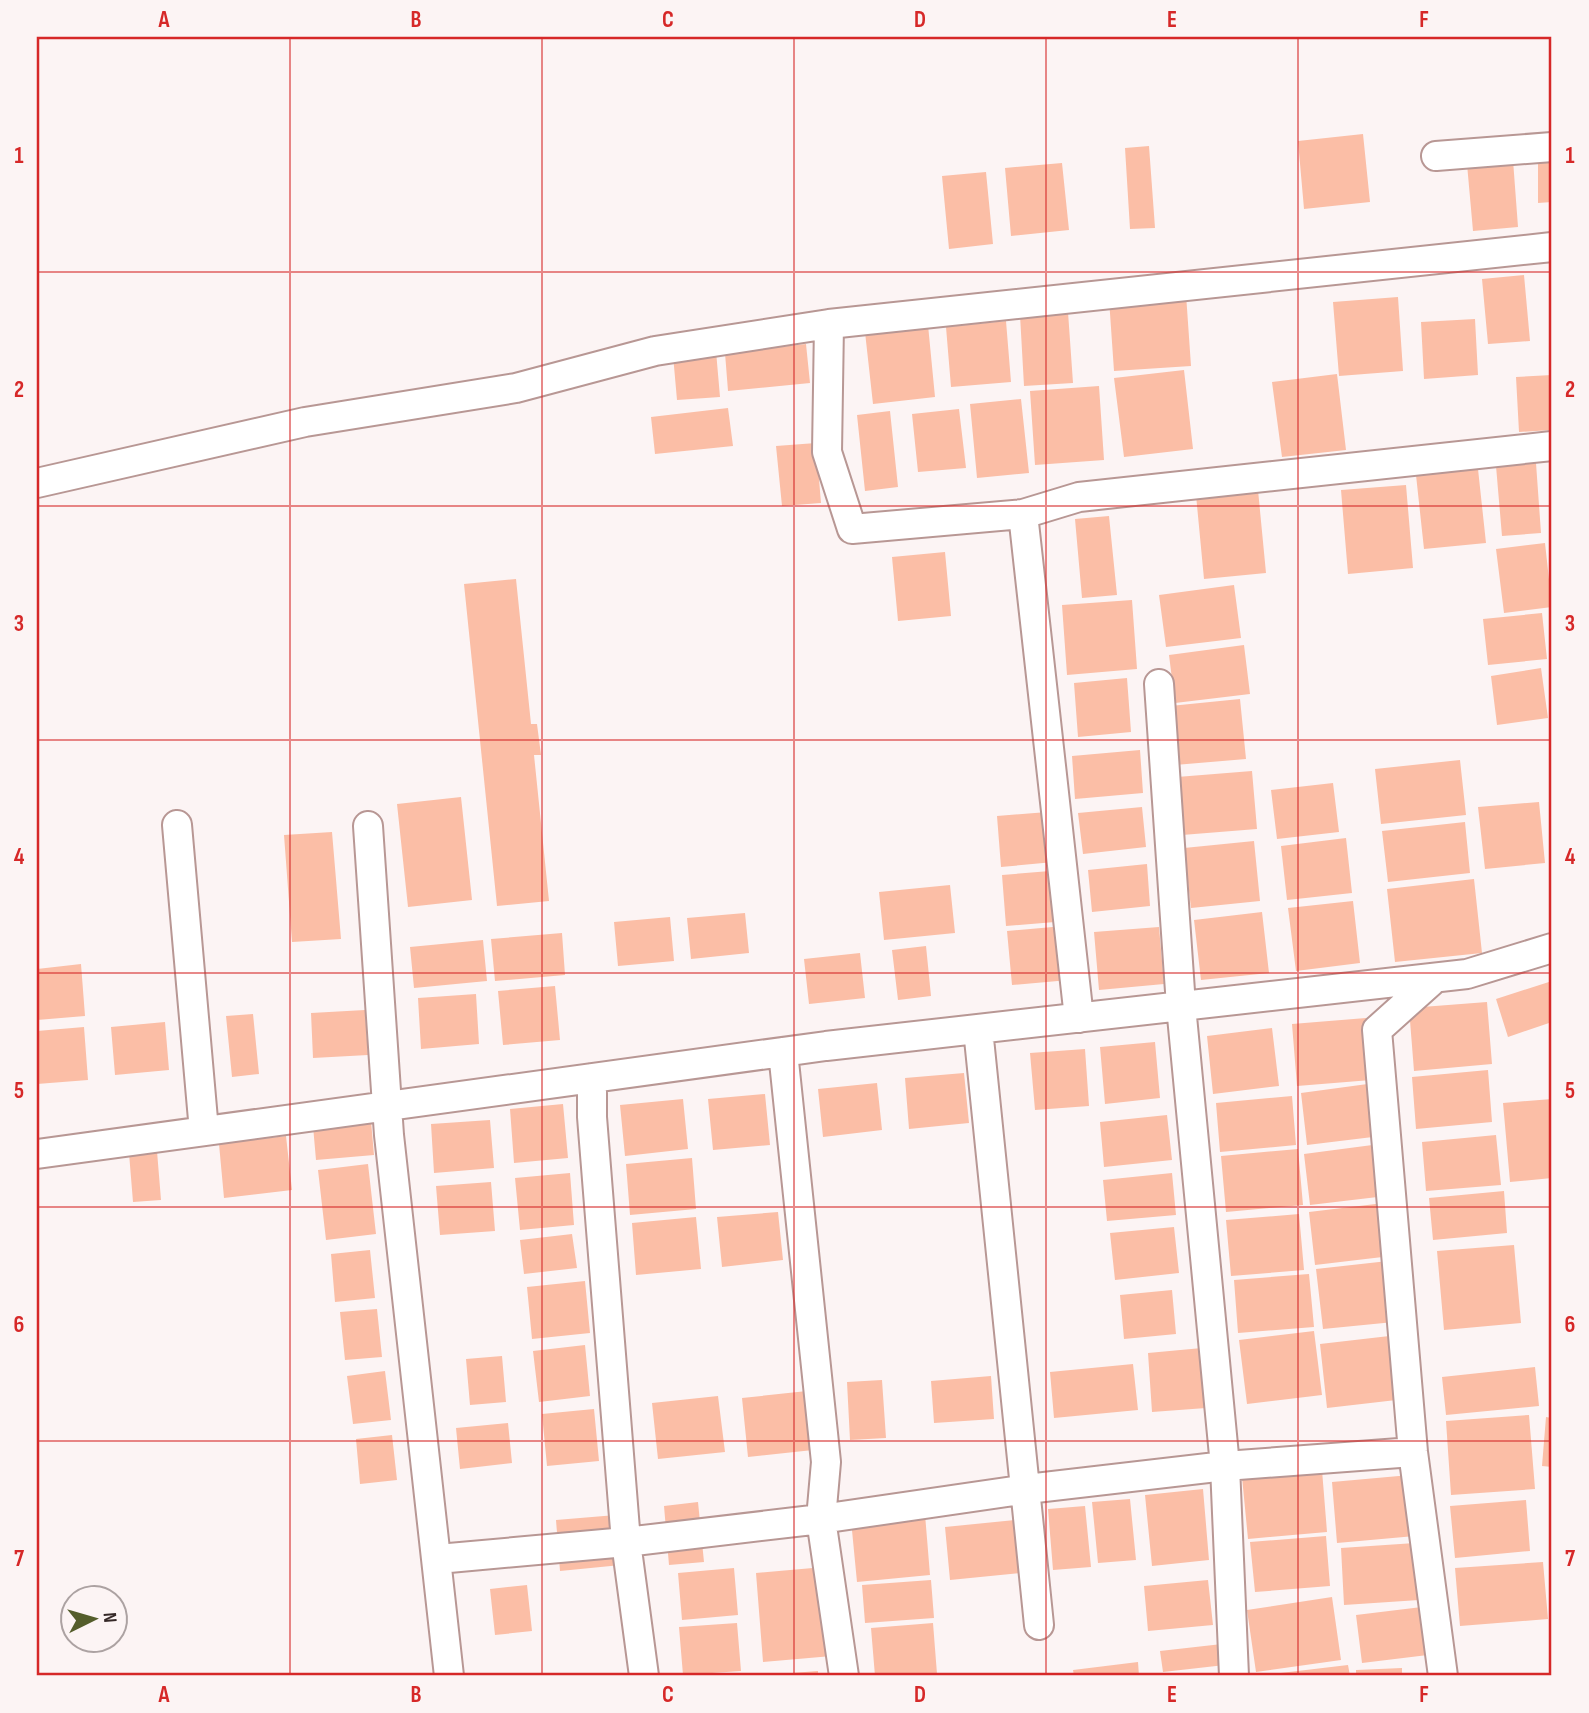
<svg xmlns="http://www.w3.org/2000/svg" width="1589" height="1713" viewBox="0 0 1589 1713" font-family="'Sofia Sans Condensed',sans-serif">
	<rect width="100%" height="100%" fill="#fcf4f4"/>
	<!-- building -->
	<path fill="#fbbea6" d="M1363 134 1370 202 1304 209 1298 141Z
		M1149 146 1155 228 1130 229 1125 148Z
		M1513 160 1518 227 1473 231 1467 164Z
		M1552 160V202L1538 203V161Z
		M1062 163 1069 230 1011 236 1005 168Z
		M986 172 993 244 949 249 942 176Z
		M1524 275 1530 341 1488 344 1482 279Z
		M1186 294 1191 366 1114 371 1109 299Z
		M1398 297 1403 371 1339 376 1333 302Z
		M1068 312 1073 383 1024 386 1020 315Z
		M1475 319 1478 375 1424 379 1421 322Z
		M1006 321 1011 382 951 387 946 327Z
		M928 325 935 397 873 404 865 332Z
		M806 344 810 383 728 391 725 353Z
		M716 351 720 397 677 400 673 355Z
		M1184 370 1193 449 1124 457 1114 378Z
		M1337 374 1346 450 1282 457 1272 382Z
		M1552 375V430L1519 432 1516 377Z
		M1099 386 1104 460 1035 465 1030 391Z
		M1021 399 1029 473 977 478 970 404Z
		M728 408 733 446 655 454 651 417Z
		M959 409 966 468 918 472 912 414Z
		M890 411 898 487 865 491 857 415Z
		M816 443 821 503 782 506 776 446Z
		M1536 463 1541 533 1502 536 1496 466Z
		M1478 469 1486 543 1424 549 1416 475Z
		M1406 485 1413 568 1348 574 1341 490Z
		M1258 490 1266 573 1204 579 1196 495Z
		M1109 516 1117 595 1082 598 1075 519Z
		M1545 543 1552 607 1504 613 1496 549Z
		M945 552 951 616 898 621 892 557Z
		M516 579 531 724H537L541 755H534L549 901 497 906 464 584Z
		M1234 585 1241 638 1166 647 1159 595Z
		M1132 600 1137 669 1067 675 1062 605Z
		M1542 613 1547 659 1488 665 1483 619Z
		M1244 645 1250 694 1175 703 1169 655Z
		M1541 668 1548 718 1497 725 1491 676Z
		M1127 678 1131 732 1078 737 1074 683Z
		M1240 699 1246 759 1175 765 1170 706Z
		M1140 750 1143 793 1075 799 1072 756Z
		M1460 760 1466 815 1381 824 1375 769Z
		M1252 771 1257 829 1182 835 1177 777Z
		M1333 783 1339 832 1277 839 1271 790Z
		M461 797 472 900 408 907 397 804Z
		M1539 802 1545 863 1485 869 1478 807Z
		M1142 807 1146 847 1083 854 1078 813Z
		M1060 811 1065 861 1001 867 997 816Z
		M1465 822 1470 873 1388 882 1382 831Z
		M332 832 341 939 292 942 284 835Z
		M1346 838 1352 893 1287 900 1281 846Z
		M1254 841 1260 901 1191 908 1184 848Z
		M1147 864 1150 906 1092 912 1088 870Z
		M1075 869 1079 920 1006 926 1002 875Z
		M1474 879 1482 953 1395 962 1387 889Z
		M950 885 955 933 884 940 879 892Z
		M1353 901 1360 963 1296 971 1288 908Z
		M1262 912 1269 973 1201 980 1194 920Z
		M745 913 749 953 691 959 687 918Z
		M670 917 674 961 618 966 614 922Z
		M1064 926 1069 980 1012 985 1007 931Z
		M1159 927 1164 984 1099 990 1094 932Z
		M562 933 565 975 495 981 491 939Z
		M483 940 487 981 414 988 410 947Z
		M926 946 931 996 898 1000 892 950Z
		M860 953 865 998 809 1004 804 959Z
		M81 964 85 1016 37 1020V969Z
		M1552 981V1022L1508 1037 1496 999Z
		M555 986 560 1040 503 1045 498 991Z
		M476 994 479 1044 421 1049 418 998Z
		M1487 1002 1492 1064 1414 1071 1409 1008Z
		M365 1010 368 1055 313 1058 311 1013Z
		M253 1014 259 1074 232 1077 226 1016Z
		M1366 1018 1371 1080 1297 1086 1292 1024Z
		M165 1022 169 1070 115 1075 111 1027Z
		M84 1027 88 1080 37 1084V1031Z
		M1272 1028 1279 1086 1213 1094 1207 1036Z
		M1155 1042 1160 1098 1105 1104 1100 1047Z
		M1085 1049 1089 1106 1035 1110 1030 1053Z
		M1488 1070 1492 1122 1416 1129 1412 1077Z
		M964 1073 969 1123 909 1129 905 1078Z
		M877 1083 882 1130 823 1137 818 1089Z
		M1375 1083 1381 1136 1307 1145 1301 1093Z
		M765 1094 770 1145 713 1150 708 1099Z
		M1292 1096 1296 1145 1220 1152 1216 1103Z
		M683 1099 688 1149 625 1156 620 1105Z
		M1552 1099V1178L1510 1182 1503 1103Z
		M563 1104 568 1158 514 1163 510 1109Z
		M1167 1115 1172 1160 1104 1167 1100 1122Z
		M490 1120 494 1168 434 1173 431 1124Z
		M371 1121 374 1155 316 1160 313 1126Z
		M1496 1135 1501 1185 1426 1191 1422 1142Z
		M286 1136 292 1190 224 1198 219 1144Z
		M1380 1144 1386 1196 1310 1205 1304 1154Z
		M1298 1149 1303 1205 1226 1212 1221 1156Z
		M157 1151 161 1200 133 1202 129 1153Z
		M692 1158 696 1209 630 1215 626 1164Z
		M368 1164 376 1234 326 1240 318 1170Z
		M570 1173 574 1225 520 1230 515 1178Z
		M1172 1173 1176 1215 1107 1221 1103 1180Z
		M491 1182 495 1231 440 1235 436 1186Z
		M1504 1191 1507 1233 1433 1240 1429 1198Z
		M1384 1203 1391 1256 1315 1265 1309 1212Z
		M778 1212 783 1260 722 1267 717 1217Z
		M1299 1214 1304 1270 1231 1276 1226 1220Z
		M696 1217 701 1269 636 1275 632 1223Z
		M1174 1227 1179 1273 1115 1280 1110 1233Z
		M572 1234 577 1268 524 1274 520 1240Z
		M1514 1245 1521 1323 1444 1330 1437 1251Z
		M370 1250 375 1298 335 1302 331 1254Z
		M1388 1261 1394 1322 1323 1329 1316 1269Z
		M1309 1274 1314 1327 1238 1333 1234 1280Z
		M585 1281 590 1333 532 1339 527 1287Z
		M1172 1290 1176 1334 1124 1339 1120 1295Z
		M377 1309 382 1357 345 1360 340 1312Z
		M1314 1331 1322 1395 1247 1404 1239 1340Z
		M1398 1335 1405 1399 1327 1408 1320 1344Z
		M585 1345 590 1396 539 1402 533 1351Z
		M1202 1348 1206 1408 1152 1412 1148 1353Z
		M502 1356 506 1402 470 1405 466 1359Z
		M1133 1364 1138 1410 1054 1418 1050 1372Z
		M1535 1367 1539 1406 1446 1415 1442 1377Z
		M385 1371 391 1420 353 1424 347 1376Z
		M991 1376 994 1419 934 1423 931 1381Z
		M882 1380 886 1438 850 1440 847 1382Z
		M807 1391 813 1450 748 1457 742 1398Z
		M718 1396 725 1452 658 1459 652 1403Z
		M594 1409 599 1461 547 1466 542 1414Z
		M1529 1415 1535 1489 1451 1495 1446 1421Z
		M1546 1417 1552 1418V1467L1542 1466Z
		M508 1423 512 1463 460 1469 456 1428Z
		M392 1435 397 1480 360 1484 356 1439Z
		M1322 1470 1327 1532 1248 1539 1242 1477Z
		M1410 1475 1415 1536 1337 1543 1332 1482Z
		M1203 1489 1209 1560 1152 1566 1145 1495Z
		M1130 1499 1136 1560 1098 1563 1092 1502Z
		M1526 1500 1530 1551 1455 1558 1450 1506Z
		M698 1502 704 1562 669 1565 664 1506Z
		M1085 1506 1091 1567 1053 1570 1048 1509Z
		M925 1514 930 1575 857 1582 851 1520Z
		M616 1515 621 1565 560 1571 556 1520Z
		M1015 1520 1020 1573 950 1580 945 1527Z
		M1326 1536 1330 1586 1255 1592 1250 1542Z
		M1415 1543 1419 1600 1344 1605 1341 1548Z
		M1543 1562 1548 1619 1460 1626 1455 1568Z
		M824 1567 832 1656 763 1662 756 1573Z
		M734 1568 738 1615 682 1620 678 1573Z
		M931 1580 934 1618 865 1623 862 1585Z
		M1208 1580 1213 1625 1148 1631 1144 1586Z
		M527 1585 532 1631 495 1635 490 1589Z
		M1332 1597 1341 1660 1256 1672 1247 1610Z
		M1430 1606 1436 1654 1362 1663 1356 1615Z
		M737 1623 741 1671 683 1675 679 1627Z
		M933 1623 937 1674 875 1676 871 1628Z
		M1222 1644 1225 1665 1163 1672 1160 1651Z
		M1138 1662 1139 1676H1074L1073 1670Z
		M1348 1665 1350 1676H1264V1675Z
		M1402 1668V1676H1356V1670Z
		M818 1671V1676H779V1674Z"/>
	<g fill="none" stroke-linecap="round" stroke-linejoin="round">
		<!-- minor casing -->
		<g stroke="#b89794" stroke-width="32">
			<path id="minor" d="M1436 156 1552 147
				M829 324 827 452 852 529 1023 514 1079 497 1552 446
				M37 483 305 422 516 388 655 351 829 324 1552 247
				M1023 514 1079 1018
				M1159 684 1181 1006 1225 1466 1234 1676
				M177 825 204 1131
				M368 826 389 1135 449 1676
				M1435 978 1377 1030 1413 1452 1443 1676
				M978 1029 1039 1625
				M783 1052 826 1462 821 1519 844 1676
				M592 1078V1117L626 1542 644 1676
				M37 1154 826 1046 1467 974 1552 948
				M438 1559 626 1542 821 1519 1027 1489 1225 1466 1413 1452"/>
		</g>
		<!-- minor -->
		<use href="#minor" stroke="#fff" stroke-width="28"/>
	</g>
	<!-- grid -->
	<path fill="none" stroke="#d62828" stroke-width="2" stroke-opacity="0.55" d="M290 37V1676M542 37V1676M794 37V1676M1046 37V1676M1298 37V1676M37 272H1552M37 506H1552M37 740H1552M37 973H1552M37 1207H1552M37 1441H1552"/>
	<!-- border -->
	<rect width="1589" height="1713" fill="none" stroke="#fcf4f4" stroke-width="77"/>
	<!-- north arrow -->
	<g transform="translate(94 1619) rotate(85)"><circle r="33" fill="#fcf4f4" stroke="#aca2a2" stroke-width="2"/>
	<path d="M0-5L12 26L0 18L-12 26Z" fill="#545d2b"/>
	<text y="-10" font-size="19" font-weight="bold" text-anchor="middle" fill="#352827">N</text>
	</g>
	<rect x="38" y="38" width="1512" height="1636" fill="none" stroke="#d62828" stroke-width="2.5"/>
	<g font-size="23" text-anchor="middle" font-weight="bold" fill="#d62828">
		<text x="164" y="27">A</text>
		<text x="416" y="27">B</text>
		<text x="668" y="27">C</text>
		<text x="920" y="27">D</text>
		<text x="1172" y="27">E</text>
		<text x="1424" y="27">F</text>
		<text x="19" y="163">1</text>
		<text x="1570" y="163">1</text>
		<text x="19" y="397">2</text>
		<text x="1570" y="397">2</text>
		<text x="19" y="631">3</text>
		<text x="1570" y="631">3</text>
		<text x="19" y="864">4</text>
		<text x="1570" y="864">4</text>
		<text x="19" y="1098">5</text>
		<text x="1570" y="1098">5</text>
		<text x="19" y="1332">6</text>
		<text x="1570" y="1332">6</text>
		<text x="19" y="1566">7</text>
		<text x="1570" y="1566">7</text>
		<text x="164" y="1702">A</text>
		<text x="416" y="1702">B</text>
		<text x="668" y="1702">C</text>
		<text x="920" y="1702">D</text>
		<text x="1172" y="1702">E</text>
		<text x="1424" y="1702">F</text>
	</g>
</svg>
